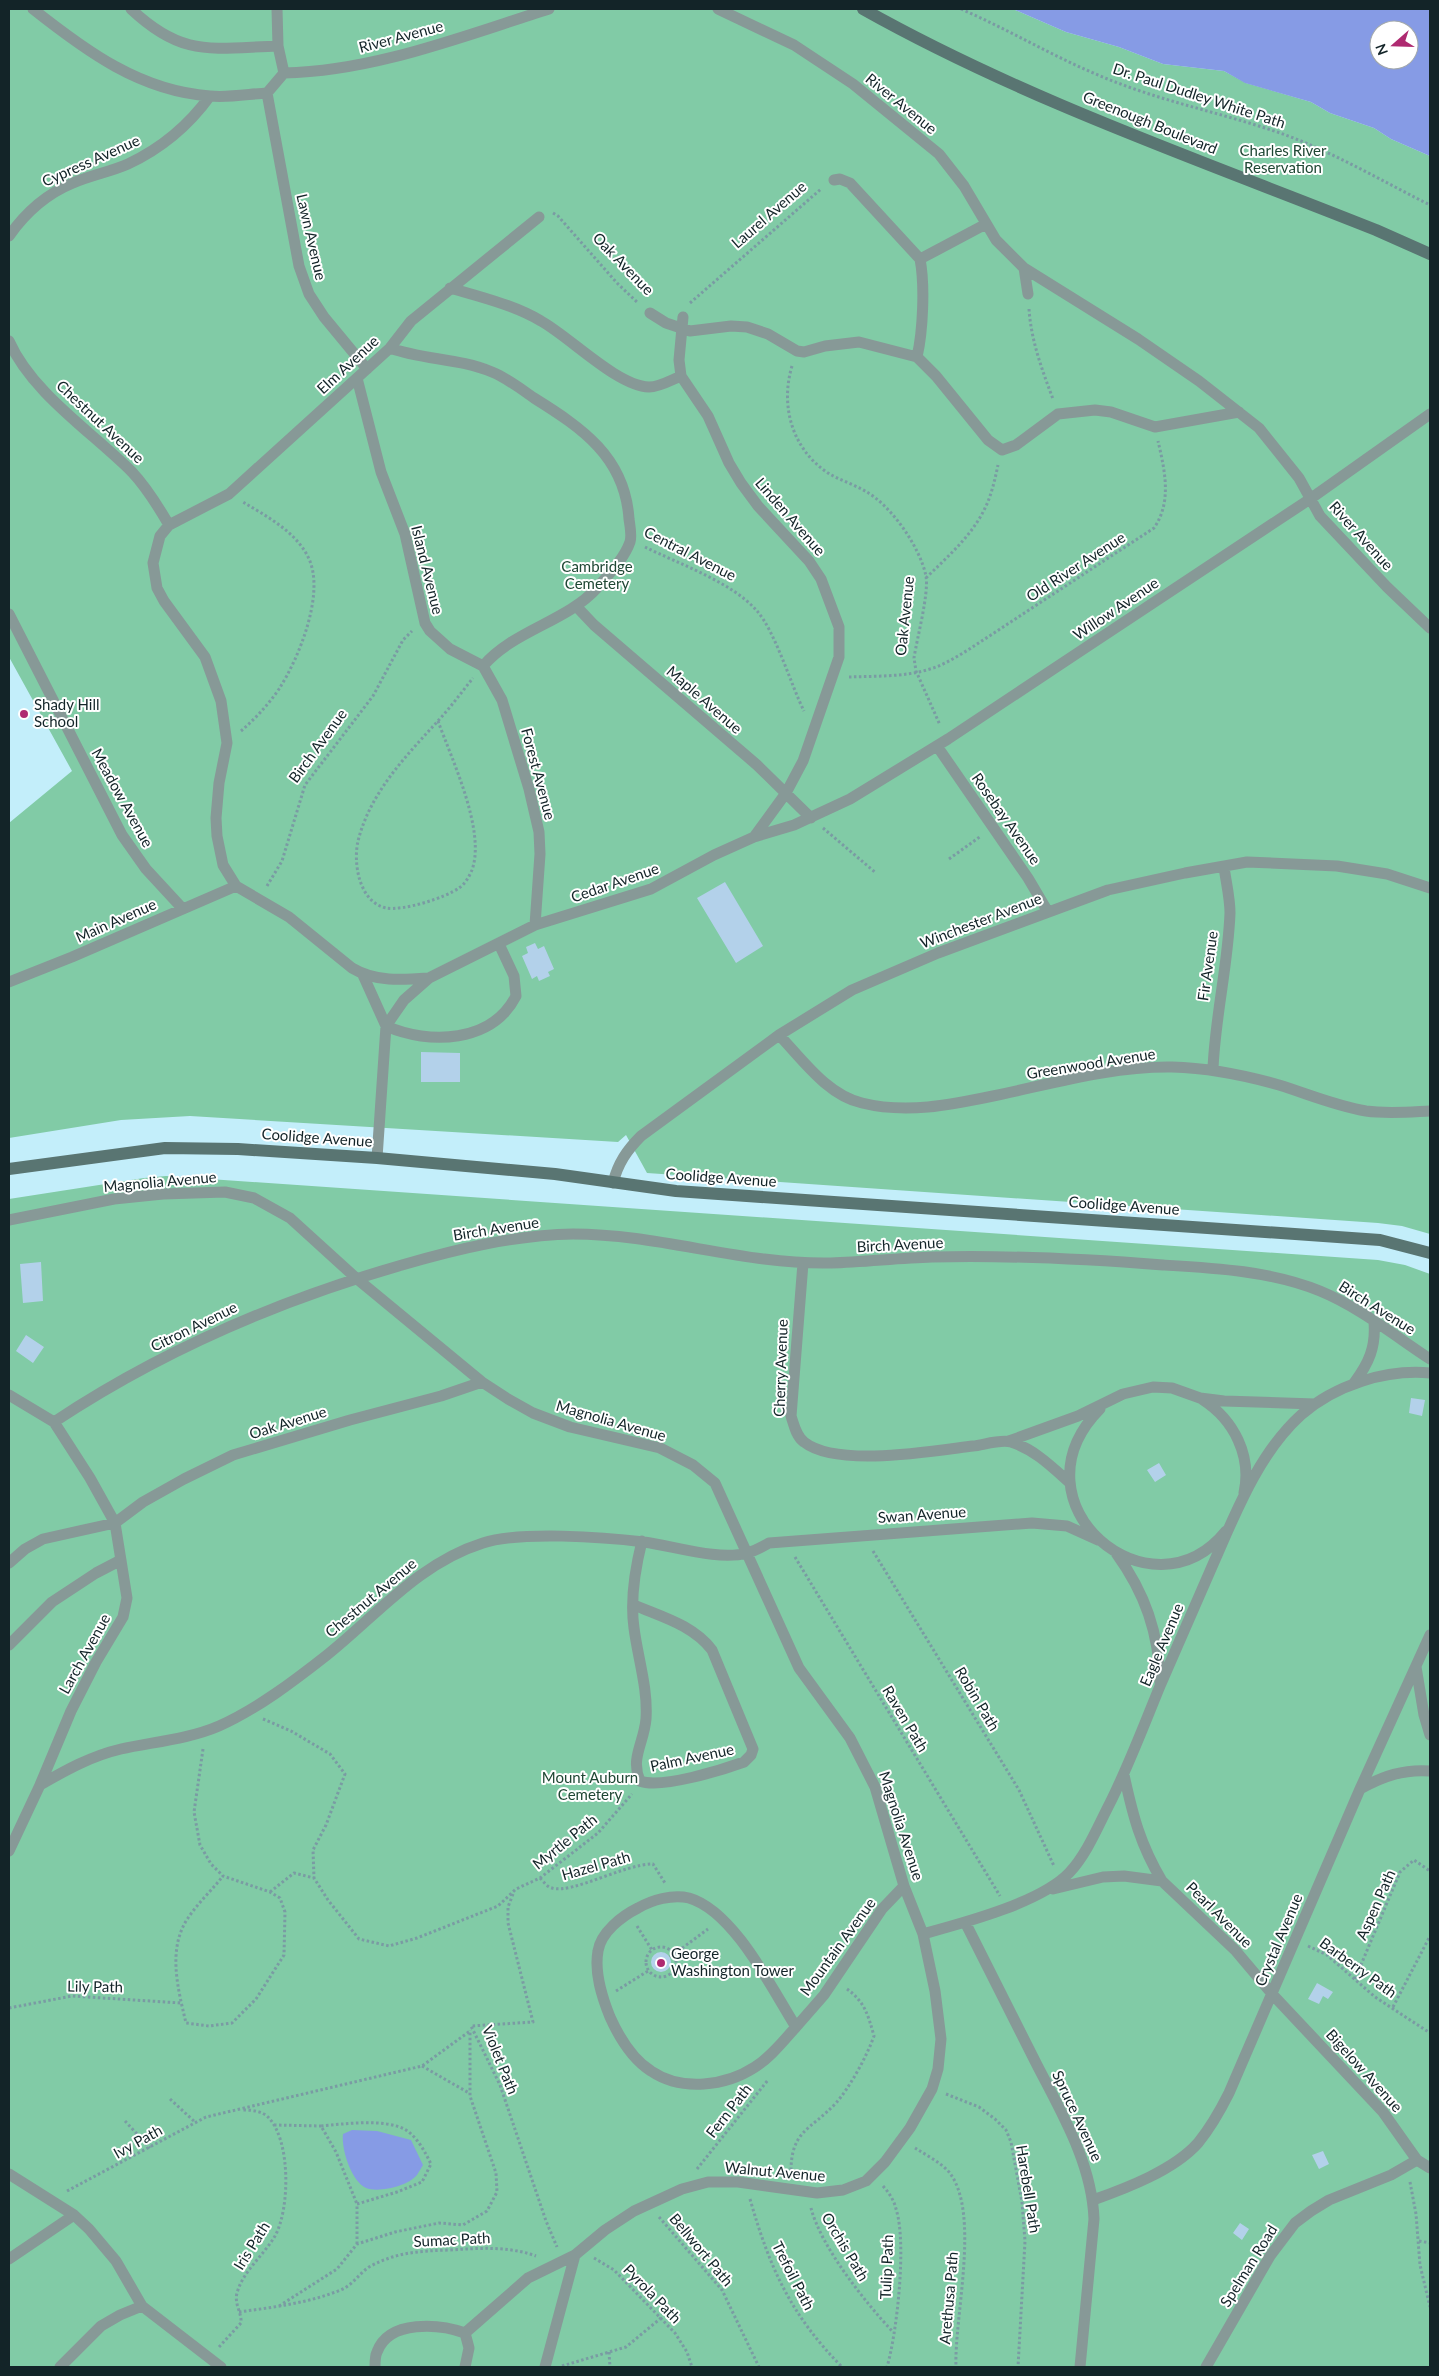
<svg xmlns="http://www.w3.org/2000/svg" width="1439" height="2376" viewBox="0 0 1439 2376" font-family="Lato,sans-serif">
	<rect width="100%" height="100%" fill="#c3eefa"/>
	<!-- green -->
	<path fill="#81cba6" d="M9 9H1013L1066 32 1119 47 1163 64 1224 71 1246 83 1311 102 1330 113 1374 128 1391 139 1430 156V1234L1402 1226 1378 1223 647 1173 626 1135 618 1142 190 1116 121 1120 9 1138V823L72 771 9 657Z
		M166 1176 1378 1260 1405 1265 1430 1274V2367H9V1199L144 1178Z"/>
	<!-- water -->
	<path fill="#869be5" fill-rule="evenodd" d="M1013 9H1430V156L1391 139 1374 128 1330 113 1311 102 1245 83 1224 71 1163 64 1119 47 1066 32ZM1379 30H1409V60H1379Z
		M352 2130 377 2131 411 2140 423 2165C421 2168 419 2172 417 2175 408 2186 379 2193 366 2188 351 2181 341 2148 343 2134Z"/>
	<!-- building -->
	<path fill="#b3d1ea" d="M725 882 763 946 736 963 697 898Z
		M535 943 538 949 544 946 554 969 548 972 550 976 539 981 537 976 532 979 522 956 528 953 526 947Z
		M421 1052 460 1053V1082H421Z
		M41 1262 43 1301 23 1303 20 1264Z
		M26 1335 44 1347 33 1363 16 1351Z
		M1411 1398 1425 1400 1422 1416 1409 1413Z
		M1159 1463 1166 1475 1155 1482 1147 1470Z
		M651 1962a10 10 0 1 1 20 0a10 10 0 1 1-20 0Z
		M1317 1983 1333 1992 1328 1999 1323 1996 1319 2004 1308 1999Z
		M1323 2151 1329 2164 1319 2169 1312 2155Z
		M1240 2223 1249 2229 1242 2240 1233 2233Z"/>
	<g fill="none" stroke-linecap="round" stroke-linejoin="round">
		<!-- path -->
		<path stroke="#7a9ba3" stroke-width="3" stroke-dasharray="2.5 2.5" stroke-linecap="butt" d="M961 9C1014 32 1064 63 1118 83 1175 105 1235 116 1291 137 1340 156 1384 182 1430 205
			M553 213 558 216 617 283 638 303
			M690 303 821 189
			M1029 309C1031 340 1042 370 1053 399
			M792 366C780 406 792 449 828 473 839 480 853 484 865 491 891 505 920 547 926 576 929 594 917 638 914 658L916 671 940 725
			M645 547C679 564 732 582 757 611 775 631 791 685 804 711
			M926 578C948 556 973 535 986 506 992 493 995 479 998 465
			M849 677C876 676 905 677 930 669 944 665 956 657 968 650L1154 528C1172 502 1165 471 1158 441
			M438 721C452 760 486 831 472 870 469 877 465 884 459 888 445 898 403 911 386 908 359 902 353 863 358 841 370 793 405 757 437 722 450 708 461 693 473 678
			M241 731C255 719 268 705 279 689 299 658 325 594 309 559 297 532 266 516 243 502
			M823 828 876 873
			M949 859 981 836
			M267 886 282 861 305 785 373 696 403 640 412 631
			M873 1551 1019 1790 1054 1866
			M795 1557 1000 1896
			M263 1719 291 1731 330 1754 345 1774 326 1825 313 1850 314 1878
			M203 1749 194 1812 200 1845 211 1864 223 1876 270 1892 280 1898 285 1912 284 1955 256 1999 232 2023 209 2026 186 2023C178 1989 167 1949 188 1918 198 1903 212 1890 223 1876
			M540 1878C544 1882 547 1887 552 1888 573 1894 624 1864 653 1864L665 1883
			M270 1892 294 1873 314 1878 328 1900 359 1939 389 1946 417 1938 498 1906 516 1889 540 1878 598 1833 632 1794
			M513 1894 508 1907V1923L533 2022 471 2026 500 2085 546 2221 557 2247
			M637 1926 652 1950
			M1308 1946 1327 1955 1375 1997 1430 2033
			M646 1962a15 15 0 1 1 30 0a15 15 0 1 1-30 0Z
			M670 1957 708 1929
			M1355 1979 1400 1872 1414 1860 1430 1871
			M616 1991 648 1971
			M1393 2007 1430 1936
			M9 2008 72 1996 181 2003
			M422 2066 469 2093
			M946 2094 979 2107 995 2119 1006 2130 1011 2142 1022 2202 1025 2241 1018 2367
			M170 2099 195 2122
			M125 2121 150 2148
			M274 2125 321 2126
			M915 2148C926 2155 940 2162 949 2172 981 2212 954 2317 956 2367
			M697 2169 768 2080
			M791 2175C790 2130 810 2131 836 2103 850 2087 867 2056 874 2036 868 2015 865 2002 847 1989
			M1410 2182 1416 2214 1420 2265 1430 2307
			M883 2186C889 2193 894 2200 896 2209 907 2242 897 2333 887 2367
			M67 2191 206 2117 422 2066 470 2031
			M750 2199C770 2269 791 2315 842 2367
			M811 2208C821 2247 865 2302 893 2332
			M659 2217 722 2290 759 2367
			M1419 2241 1430 2243
			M357 2244V2204L397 2192 422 2182 431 2164C425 2152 418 2138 406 2130 385 2118 344 2124 321 2126L336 2152 357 2204
			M594 2258 614 2270 675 2333 687 2352 692 2367
			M279 2306 337 2269 357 2244 395 2232 439 2223 463 2225 487 2211 497 2192 496 2173 470 2096V2030
			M239 2312C274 2307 310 2303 343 2289 353 2284 360 2273 369 2267 396 2252 420 2251 450 2250 480 2248 508 2246 536 2256
			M219 2347 241 2323C242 2313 234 2304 237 2293 243 2271 264 2255 275 2236 290 2209 291 2140 268 2117 262 2111 252 2110 243 2110
			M609 2352 610 2367
			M562 2366 626 2347 661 2318"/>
		<!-- lane -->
		<path stroke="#879997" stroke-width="11" d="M33 9C86 51 140 91 210 96 228 98 249 94 267 93
			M131 9C183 58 211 48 278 46
			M277 9 278 46 284 73
			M718 9 794 45 853 84 939 154 964 186 996 240 1024 268 1138 339 1199 381 1259 428 1299 478 1320 516 1387 587 1430 628
			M267 93 284 73C375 71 463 36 549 9
			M267 93 299 266 309 294 324 317 367 369
			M834 180 840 179 850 183 920 259 986 224
			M9 236C26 212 46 194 73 183 91 175 110 172 128 164 160 149 189 125 210 96
			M1024 268 1028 294
			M450 288C481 297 514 305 541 321 570 337 617 386 649 387 660 387 671 380 681 376L708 416 729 463 741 483 758 506 809 561 821 579 839 627V657L803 761 786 793 754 837
			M650 313 666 323 690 331 731 326 747 327 768 334 797 351 804 352 825 346 859 342 917 357 936 376 988 440 1002 450 1016 445 1058 414 1095 410 1111 412 1155 427 1239 412
			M9 341C32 393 92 432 132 472 147 488 158 506 169 525
			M390 348C423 360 459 358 492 372 507 378 521 389 534 398 582 428 625 457 629 519 630 526 632 536 630 542 624 559 609 574 597 588 566 622 514 630 483 666
			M917 357C923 331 925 285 920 259
			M681 376 679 360 683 317
			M357 378 381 472 405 534 425 623 430 631 450 649 483 666 502 700 529 789 539 832 540 854 535 925
			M576 606 594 625 757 765 811 818
			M9 614 122 835 146 869 182 908
			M937 746 1028 878 1048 912
			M363 975 386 1026C429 1045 492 1043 516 996L514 976 499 944
			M428 978C402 980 375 982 352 968L289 917 236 886 223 865 217 836 216 818 219 783 227 743 221 701 205 657 164 601 157 588 153 563 160 536 169 525 229 494 390 348 411 321 539 217
			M9 982 72 957 236 886
			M779 1035C802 1059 827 1095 862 1103 906 1114 950 1105 993 1096 1051 1084 1112 1066 1172 1067 1209 1068 1244 1075 1279 1085 1308 1094 1336 1106 1366 1111 1387 1114 1409 1112 1430 1111
			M1213 1069C1215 1017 1228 966 1230 913 1230 898 1226 882 1224 867
			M377 1158 386 1026 404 1000 429 978 535 925 651 889 714 855 754 837 794 825 850 799 948 739 1073 656 1310 499 1430 414
			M613 1183C618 1163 627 1150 641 1136L779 1035 852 990 938 953 1108 890 1185 873 1247 862 1337 866 1387 874 1430 888
			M9 1220 114 1199 163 1194 225 1192 254 1198 290 1218 356 1278 482 1382 508 1399 533 1413 570 1427 660 1448 693 1465 715 1483 799 1668 850 1738 875 1787 904 1886 923 1934 935 1991 941 2039 938 2069 932 2089 910 2128 885 2162 866 2181 843 2190 817 2193 738 2182H708L682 2189 634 2211 605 2230 575 2255 545 2367
			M803 1263 791 1416C794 1425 796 1436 804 1442 837 1468 933 1451 973 1446 983 1445 1001 1439 1011 1442 1034 1449 1052 1467 1070 1483
			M1354 1383C1369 1363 1376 1347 1374 1322
			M9 1395 54 1422 90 1478 115 1523 127 1598 123 1617 96 1662 71 1711 40 1785 9 1851
			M1203 1400C1234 1420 1252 1456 1244 1493
			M1100 1409C1007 1503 1151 1624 1226 1531
			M54 1422C161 1351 280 1300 402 1265 457 1249 515 1235 573 1234 660 1234 744 1265 831 1263 865 1262 898 1258 932 1257 1009 1255 1086 1259 1163 1265 1215 1268 1271 1271 1320 1291 1359 1307 1395 1336 1430 1359
			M1009 1441 1078 1416 1123 1394 1153 1387 1172 1388 1200 1398 1224 1401 1315 1404
			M1116 1553C1145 1593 1159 1633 1160 1682
			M9 1563 25 1549 43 1539 115 1523 143 1502 184 1479 233 1455 350 1420 441 1396 482 1382
			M634 1605C662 1617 693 1625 712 1650L753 1749 751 1755 744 1762C722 1770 661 1789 640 1781 630 1758 644 1743 646 1719 648 1688 638 1659 634 1628 630 1600 635 1569 642 1541
			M9 1645 52 1602 96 1573 121 1560
			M1416 1667 1424 1715 1430 1735
			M1124 1775C1133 1816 1140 1844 1162 1881
			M40 1785C66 1770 91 1756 121 1749 153 1742 189 1739 219 1726 257 1709 294 1681 327 1655 377 1615 419 1563 483 1543 520 1531 604 1537 644 1542 674 1546 719 1561 747 1553 755 1551 762 1547 769 1543L1032 1523 1067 1526 1098 1540
			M1360 1789C1383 1776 1404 1769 1430 1771
			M1053 1889 1103 1877 1124 1876 1162 1881 1235 1950 1273 1995 1383 2112 1417 2160 1430 2168
			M965 1922C989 1969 1012 2016 1036 2063 1061 2112 1092 2163 1094 2219L1080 2367
			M923 1934C963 1923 1040 1903 1069 1873 1087 1854 1098 1826 1110 1803 1129 1765 1144 1725 1160 1686 1178 1645 1196 1604 1214 1562 1236 1512 1259 1453 1301 1415 1335 1385 1386 1369 1430 1373
			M796 2027C783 2041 771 2057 755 2067 726 2086 682 2092 651 2071 632 2059 619 2037 610 2017 602 1997 594 1973 598 1951 601 1932 622 1916 638 1908 652 1900 672 1894 689 1898 734 1911 772 1989 796 2027L824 1995 882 1909 904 1886
			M9 2174 74 2215 89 2229 116 2261 142 2306 221 2367
			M1093 2200C1127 2188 1174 2170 1198 2143 1211 2127 1220 2111 1229 2093L1360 1789 1430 1635
			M9 2259 74 2215
			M465 2333 528 2278 575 2255
			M60 2367 101 2326 120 2315 142 2306
			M375 2367C375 2362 375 2356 377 2352 389 2319 440 2324 465 2333
			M465 2367 469 2348 465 2333
			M1206 2367 1270 2256 1295 2223 1311 2211 1329 2200 1391 2175 1417 2160"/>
		<!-- secondary -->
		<path stroke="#597572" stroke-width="12" d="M863 9C1025 100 1203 161 1376 230L1430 254
			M9 1169 165 1148 238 1149 377 1158 555 1174 676 1191 1380 1240 1430 1253"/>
	</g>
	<!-- markers -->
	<g fill="#af2a71" stroke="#fff" stroke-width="2">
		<circle cx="24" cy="714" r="5"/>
		<circle cx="661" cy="1963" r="5"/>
	</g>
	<g text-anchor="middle" stroke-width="4" stroke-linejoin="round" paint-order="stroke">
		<!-- street labels -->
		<g font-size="15" fill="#132428" stroke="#fff">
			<text transform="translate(401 37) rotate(-15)" y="5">River Avenue</text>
			<text transform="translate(1199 96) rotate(18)" y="5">Dr. Paul Dudley White Path</text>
			<text transform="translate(901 104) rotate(39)" y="5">River Avenue</text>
			<text transform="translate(1150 123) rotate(22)" y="5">Greenough Boulevard</text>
			<text transform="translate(91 161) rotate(-24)" y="5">Cypress Avenue</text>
			<text transform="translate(769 215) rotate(-41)" y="5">Laurel Avenue</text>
			<text transform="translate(311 237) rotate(77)" y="5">Lawn Avenue</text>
			<text transform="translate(623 264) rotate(46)" y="5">Oak Avenue</text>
			<text transform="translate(348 365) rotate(-43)" y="5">Elm Avenue</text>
			<text transform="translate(100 422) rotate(43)" y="5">Chestnut Avenue</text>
			<text transform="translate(790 517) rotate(49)" y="5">Linden Avenue</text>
			<text transform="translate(1361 536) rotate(48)" y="5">River Avenue</text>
			<text transform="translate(690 554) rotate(27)" y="5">Central Avenue</text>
			<text transform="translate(1076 567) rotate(-33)" y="5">Old River Avenue</text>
			<text transform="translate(427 570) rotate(76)" y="5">Island Avenue</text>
			<text transform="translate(1116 609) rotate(-34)" y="5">Willow Avenue</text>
			<text transform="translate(905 616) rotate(-84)" y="5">Oak Avenue</text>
			<text transform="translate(704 700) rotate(41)" y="5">Maple Avenue</text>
			<text transform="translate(318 746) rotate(-54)" y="5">Birch Avenue</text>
			<text transform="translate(538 774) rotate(75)" y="5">Forest Avenue</text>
			<text transform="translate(122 798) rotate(61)" y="5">Meadow Avenue</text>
			<text transform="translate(1006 819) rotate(55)" y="5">Rosebay Avenue</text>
			<text transform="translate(615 883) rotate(-19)" y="5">Cedar Avenue</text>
			<text transform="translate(116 921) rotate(-24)" y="5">Main Avenue</text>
			<text transform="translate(981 921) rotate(-21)" y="5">Winchester Avenue</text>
			<text transform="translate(1208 966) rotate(-82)" y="5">Fir Avenue</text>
			<text transform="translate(1091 1064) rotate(-9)" y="5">Greenwood Avenue</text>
			<text transform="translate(317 1138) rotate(4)" y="5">Coolidge Avenue</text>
			<text transform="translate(721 1178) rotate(4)" y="5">Coolidge Avenue</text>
			<text transform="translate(160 1182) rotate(-5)" y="5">Magnolia Avenue</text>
			<text transform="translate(1124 1206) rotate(4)" y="5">Coolidge Avenue</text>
			<text transform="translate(496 1229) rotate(-9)" y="5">Birch Avenue</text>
			<text transform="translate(900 1245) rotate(-3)" y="5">Birch Avenue</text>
			<text transform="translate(1377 1308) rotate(32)" y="5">Birch Avenue</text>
			<text transform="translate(194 1327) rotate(-26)" y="5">Citron Avenue</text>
			<text transform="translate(781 1368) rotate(-88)" y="5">Cherry Avenue</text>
			<text transform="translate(611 1421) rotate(16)" y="5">Magnolia Avenue</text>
			<text transform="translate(288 1423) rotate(-17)" y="5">Oak Avenue</text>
			<text transform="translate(922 1515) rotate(-4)" y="5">Swan Avenue</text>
			<text transform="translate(371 1598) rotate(-40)" y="5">Chestnut Avenue</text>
			<text transform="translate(1162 1645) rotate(-67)" y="5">Eagle Avenue</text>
			<text transform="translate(85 1654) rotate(-61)" y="5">Larch Avenue</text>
			<text transform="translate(977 1699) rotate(59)" y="5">Robin Path</text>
			<text transform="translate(905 1719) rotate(59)" y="5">Raven Path</text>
			<text transform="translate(692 1758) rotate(-12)" y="5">Palm Avenue</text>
			<text transform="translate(901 1826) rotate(72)" y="5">Magnolia Avenue</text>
			<text transform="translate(565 1842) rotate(-39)" y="5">Myrtle Path</text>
			<text transform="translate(596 1866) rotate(-16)" y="5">Hazel Path</text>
			<text transform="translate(1376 1905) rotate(-66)" y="5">Aspen Path</text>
			<text transform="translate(1219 1915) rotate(45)" y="5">Pearl Avenue</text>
			<text transform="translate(1279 1940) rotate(-67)" y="5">Crystal Avenue</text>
			<text transform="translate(838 1947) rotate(-54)" y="5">Mountain Avenue</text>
			<text transform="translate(1358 1968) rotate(36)" y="5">Barberry Path</text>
			<text transform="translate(95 1987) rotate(1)" y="5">Lily Path</text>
			<text transform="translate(500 2060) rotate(68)" y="5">Violet Path</text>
			<text transform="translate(1364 2071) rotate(48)" y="5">Bigelow Avenue</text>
			<text transform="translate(729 2111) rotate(-52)" y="5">Fern Path</text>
			<text transform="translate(1077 2116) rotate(65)" y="5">Spruce Avenue</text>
			<text transform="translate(138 2142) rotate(-29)" y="5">Ivy Path</text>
			<text transform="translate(775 2172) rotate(5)" y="5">Walnut Avenue</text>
			<text transform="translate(1028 2189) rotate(81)" y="5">Harebell Path</text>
			<text transform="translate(452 2240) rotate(-3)" y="5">Sumac Path</text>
			<text transform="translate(252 2246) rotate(-58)" y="5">Iris Path</text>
			<text transform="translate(845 2247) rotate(59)" y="5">Orchis Path</text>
			<text transform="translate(701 2250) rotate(50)" y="5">Bellwort Path</text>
			<text transform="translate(1249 2266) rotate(-58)" y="5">Spelman Road</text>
			<text transform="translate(887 2267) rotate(-88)" y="5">Tulip Path</text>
			<text transform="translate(793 2276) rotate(63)" y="5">Trefoil Path</text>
			<text transform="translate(652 2294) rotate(46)" y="5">Pyrola Path</text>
			<text transform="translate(949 2298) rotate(-85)" y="5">Arethusa Path</text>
		</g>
		<!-- park labels -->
		<g font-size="15" fill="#1f4734" stroke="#fff">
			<text x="1283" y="156">Charles River<tspan x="1283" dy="17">Reservation</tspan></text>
			<text x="597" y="572">Cambridge<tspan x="597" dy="17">Cemetery</tspan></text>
			<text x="590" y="1783">Mount Auburn<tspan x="590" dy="17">Cemetery</tspan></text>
		</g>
		<!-- poi labels -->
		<g font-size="15" fill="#132428" stroke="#fff" text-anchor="start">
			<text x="34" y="710">Shady Hill<tspan x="34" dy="17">School</tspan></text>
			<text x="671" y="1959">George<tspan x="671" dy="17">Washington Tower</tspan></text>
		</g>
	</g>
	<!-- border -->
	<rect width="1439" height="2376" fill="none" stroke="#132428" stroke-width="20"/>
	<!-- north arrow -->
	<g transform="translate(1394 45) rotate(250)"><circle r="24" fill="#ffffff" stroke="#a1a7a9"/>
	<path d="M0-4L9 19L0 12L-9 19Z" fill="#af2a71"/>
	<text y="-8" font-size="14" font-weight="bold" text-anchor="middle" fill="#132428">N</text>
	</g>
</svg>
